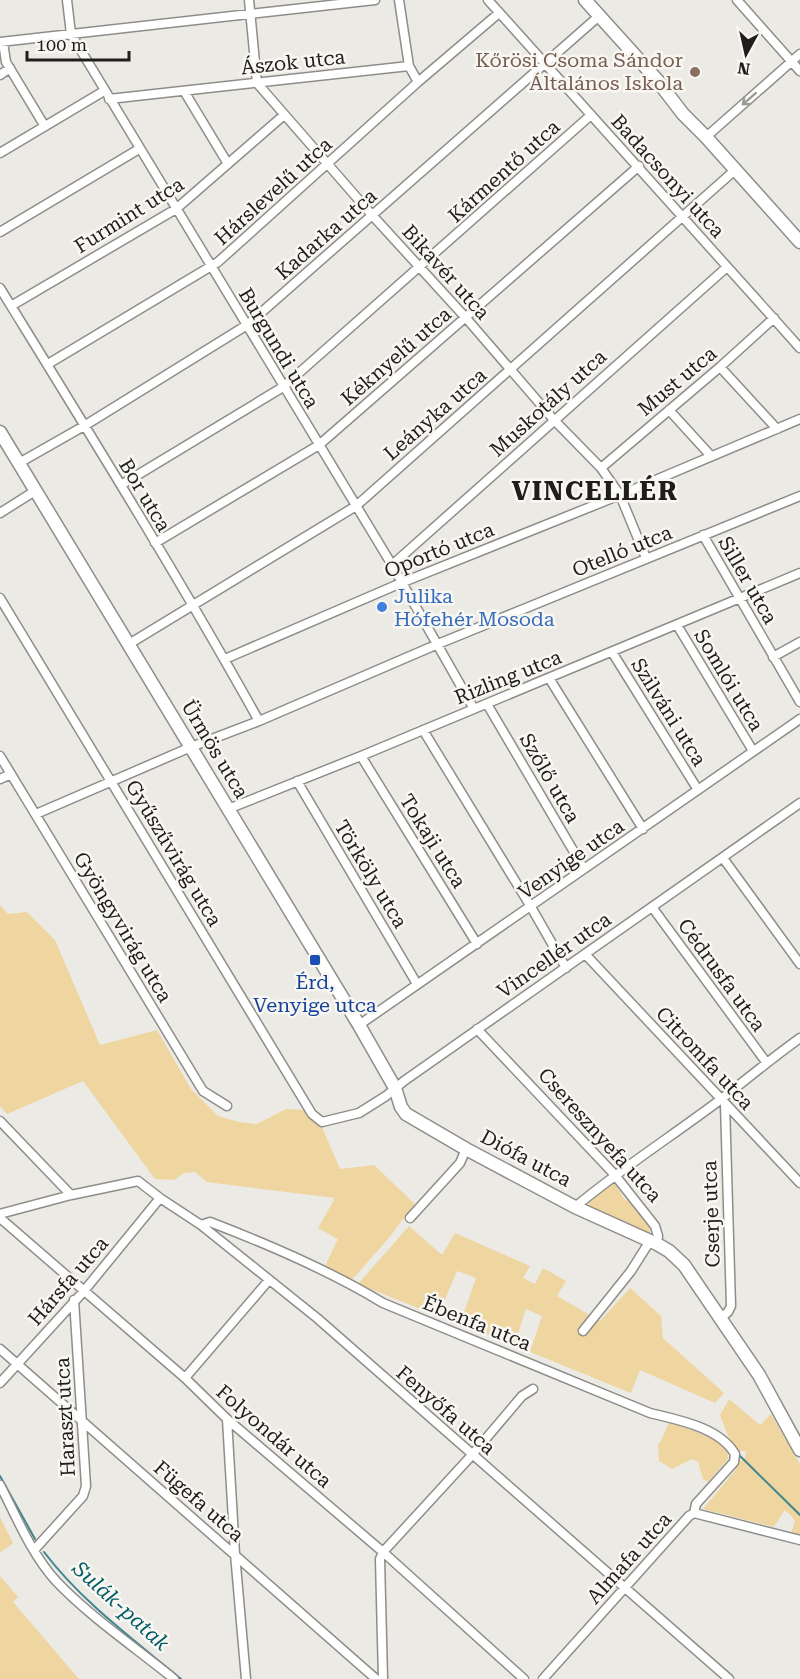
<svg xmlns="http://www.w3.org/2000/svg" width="800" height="1679" viewBox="0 0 800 1679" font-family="'Roboto Serif',serif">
	<rect width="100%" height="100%" fill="#eceae5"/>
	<!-- green -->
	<path fill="#efd6a1" d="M0 905 8 914 27 912 55 940 100 1045 157 1030 191 1089 218 1116 239 1122 257 1124 286 1109 305 1110 321 1125 340 1169 374 1165 415 1204 387 1240 351 1281 325 1266 338 1239 318 1228 335 1198 207 1182 195 1172 184 1173 174 1180 155 1179 83 1081 7 1114 0 1106Z
		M614 1182 624 1199C634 1202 650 1222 650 1232L647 1234 588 1207C590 1196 604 1185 614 1182Z
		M409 1226 442 1255 455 1233 530 1266 523 1278 535 1284 543 1268 566 1281 557 1296 600 1321 630 1288 661 1316 663 1338 724 1393 715 1403 640 1370 631 1393 530 1352 542 1316 526 1309 514 1345 460 1324 476 1278 457 1271 438 1316 358 1284Z
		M729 1399 760 1425 771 1414 800 1464V1538L790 1536 795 1521 790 1514 782 1509 784 1511 774 1527 703 1509 734 1472 740 1461 745 1458 746 1451H738L728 1436 720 1415Z
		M669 1423C690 1429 712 1435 728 1450V1459L708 1482 703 1479 698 1462 692 1459 672 1469 659 1461 658 1445C664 1438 664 1431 669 1423Z
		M0 1517 13 1543 0 1553Z
		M0 1576 18 1597 13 1602 79 1679H0Z"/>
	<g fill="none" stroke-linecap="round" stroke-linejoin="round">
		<!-- stream -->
		<path stroke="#3e858f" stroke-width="2" d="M738 1454 800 1515
			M0 1476 35 1539
			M44 1552C82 1602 133 1639 181 1679"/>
		<!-- street casing -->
		<g stroke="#8f8d89" stroke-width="11">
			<path id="street" d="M67 0 71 34 392 565 474 709
				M249 0 257 83 372 215 466 318 554 420 601 468 620 495 646 558
				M399 0 409 66 418 82
				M488 0 800 348
				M737 0 800 71
				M0 42 375 0
				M3 42 6 62 44 125
				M0 75 10 68
				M184 91 228 164
				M109 99 409 66
				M706 137 800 54
				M0 153 104 91
				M0 232 139 149
				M0 288C88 431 177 574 259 721
				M11 306 176 209 284 115
				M48 364 218 262 418 82 499 13
				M720 367 777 429
				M669 410 711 456
				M19 463 84 426 247 325 599 16
				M601 468 720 367 774 318
				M121 485 283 387 591 115
				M0 513 35 491
				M703 535 800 702
				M155 543 319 445 639 166
				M392 565 727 267
				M0 598 312 1114 322 1122 359 1113 386 1096 404 1081 800 803
				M677 625 753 751
				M129 644 356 506 735 170
				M612 652 698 790
				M773 657 800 642
				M225 659 401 583 620 495 800 419
				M549 678 643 829
				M487 704 584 869
				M423 730 531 907 566 968
				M0 756 203 1091 227 1106
				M361 756 477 944
				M0 779 11 774
				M297 781 417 984
				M228 809 361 756 800 573
				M36 814 191 747 259 721 438 644 800 496
				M723 858 800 964
				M652 907 766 1062
				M586 955 800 1183
				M359 1025 800 719
				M477 1029 614 1174 655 1226 658 1236 657 1244
				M0 1121 71 1195
				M575 1207C622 1168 672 1136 720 1100 747 1079 772 1058 800 1038
				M0 1214 71 1195 138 1181 160 1198 201 1225 317 1318 729 1679
				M0 1218 185 1378 227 1419 383 1552 524 1679
				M410 1218 460 1163 466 1149
				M201 1225 210 1222C270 1245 329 1270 383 1303L650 1413C678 1420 719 1427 735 1454L734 1462 696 1504 694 1513 689 1516 543 1679
				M721 1318 728 1312 731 1306 725 1104
				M583 1331 631 1271 650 1241
				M0 1349 376 1679
				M185 1378 269 1280
				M0 1383 84 1291 160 1198
				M227 1419 235 1554 246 1679
				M0 1485C17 1518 31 1553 56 1581 89 1616 136 1648 174 1679
				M694 1513 800 1540
				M35 1549 83 1496 86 1486 74 1300
				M383 1679 380 1559 383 1552 472 1455 522 1396 533 1389"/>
		</g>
		<!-- secondary casing -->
		<g stroke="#8f8d89" stroke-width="15">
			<path id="secondary" d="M585 0 668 92
				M663 88 683 114 706 137 800 242
				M0 432 359 1025 395 1088 401 1107 406 1114 466 1149 575 1207 657 1244 669 1251 684 1265 759 1375 800 1450"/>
		</g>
		<!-- street -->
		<use href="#street" stroke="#fff" stroke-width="8"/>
		<!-- secondary -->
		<use href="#secondary" stroke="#fff" stroke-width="12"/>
	</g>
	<!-- one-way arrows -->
	<defs><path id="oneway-shaft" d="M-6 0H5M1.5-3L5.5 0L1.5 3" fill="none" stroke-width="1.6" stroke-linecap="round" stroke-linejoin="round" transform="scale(1.5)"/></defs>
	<use stroke="#9a9a99" href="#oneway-shaft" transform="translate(749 99) rotate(139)"/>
	<!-- markers -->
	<circle fill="#8d6e63" stroke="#f9f7f2" stroke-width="2" cx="695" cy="72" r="6"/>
	<circle fill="#3f7fe0" stroke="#f9f7f2" stroke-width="2" cx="382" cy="607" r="6"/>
	<rect fill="#1a4fb4" stroke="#f9f7f2" stroke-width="2" x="309" y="954" width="12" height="12" rx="3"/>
	<g text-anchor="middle" stroke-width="5" stroke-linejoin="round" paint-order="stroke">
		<!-- education labels -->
		<g font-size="20" fill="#785e54" stroke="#f9f7f2" text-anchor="end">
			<text x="683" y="67">Kőrösi Csoma Sándor<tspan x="683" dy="23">Általános Iskola</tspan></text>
		</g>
		<!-- street labels -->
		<g font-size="20" fill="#1f1e1d" stroke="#f9f7f2">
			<text transform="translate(293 62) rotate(-6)" y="7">Ászok utca</text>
			<text transform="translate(504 171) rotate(-42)" y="7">Kármentő utca</text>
			<text transform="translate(668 176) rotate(48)" y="7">Badacsonyi utca</text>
			<text transform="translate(273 191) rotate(-42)" y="7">Hárslevelű utca</text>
			<text transform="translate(129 215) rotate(-32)" y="7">Furmint utca</text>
			<text transform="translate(326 234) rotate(-41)" y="7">Kadarka utca</text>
			<text transform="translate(446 272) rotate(48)" y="7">Bikavér utca</text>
			<text transform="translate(279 348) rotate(59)" y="7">Burgundi utca</text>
			<text transform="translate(396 356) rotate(-41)" y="7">Kéknyelű utca</text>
			<text transform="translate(677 381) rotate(-40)" y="7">Must utca</text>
			<text transform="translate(548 403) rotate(-42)" y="7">Muskotály utca</text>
			<text transform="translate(435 414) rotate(-41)" y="7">Leányka utca</text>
			<text transform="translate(145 495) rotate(59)" y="7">Bor utca</text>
			<text transform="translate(439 550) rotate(-22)" y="7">Oportó utca</text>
			<text transform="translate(622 551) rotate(-22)" y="7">Otelló utca</text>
			<text transform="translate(748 580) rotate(60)" y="7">Siller utca</text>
			<text transform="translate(508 677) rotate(-22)" y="7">Rizling utca</text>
			<text transform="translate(729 680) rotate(59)" y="7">Somlói utca</text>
			<text transform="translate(669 712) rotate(58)" y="7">Szilváni utca</text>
			<text transform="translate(215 749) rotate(59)" y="7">Ürmös utca</text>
			<text transform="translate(550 778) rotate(60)" y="7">Szőlő utca</text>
			<text transform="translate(433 841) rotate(58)" y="7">Tokaji utca</text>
			<text transform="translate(174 853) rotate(59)" y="7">Gyűszűvirág utca</text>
			<text transform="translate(571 859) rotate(-35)" y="7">Venyige utca</text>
			<text transform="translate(371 874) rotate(59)" y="7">Törköly utca</text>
			<text transform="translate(123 927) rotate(59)" y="7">Gyöngyvirág utca</text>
			<text transform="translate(554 955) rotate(-35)" y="7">Vincellér utca</text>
			<text transform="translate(722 975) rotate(54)" y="7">Cédrusfa utca</text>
			<text transform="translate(705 1058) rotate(47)" y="7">Citromfa utca</text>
			<text transform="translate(600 1135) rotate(48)" y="7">Cseresznyefa utca</text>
			<text transform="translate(526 1158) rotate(28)" y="7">Diófa utca</text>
			<text transform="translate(711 1214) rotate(-92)" y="7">Cserje utca</text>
			<text transform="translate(68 1281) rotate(-49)" y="7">Hársfa utca</text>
			<text transform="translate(477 1323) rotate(22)" y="7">Ébenfa utca</text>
			<text transform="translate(446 1410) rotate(41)" y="7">Fenyőfa utca</text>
			<text transform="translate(65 1417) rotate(-93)" y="7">Haraszt utca</text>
			<text transform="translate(274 1436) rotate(41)" y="7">Folyondár utca</text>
			<text transform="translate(199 1501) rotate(41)" y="7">Fügefa utca</text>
			<text transform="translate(629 1558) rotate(-48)" y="7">Almafa utca</text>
		</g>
		<!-- shop labels -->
		<g font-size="20" fill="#366cbe" stroke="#f9f7f2" text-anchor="start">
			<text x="394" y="603">Julika<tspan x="394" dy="23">Hófehér Mosoda</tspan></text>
		</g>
		<!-- transit labels -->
		<g font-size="20" fill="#164399" stroke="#f9f7f2">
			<text x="315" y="989">Érd,<tspan x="315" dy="23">Venyige utca</tspan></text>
		</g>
		<!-- water labels -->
		<g font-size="21" font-style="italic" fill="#005c67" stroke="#f9f7f2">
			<text transform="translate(121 1606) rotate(42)" y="7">Sulák-patak</text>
		</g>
		<!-- district labels -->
		<g font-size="26" font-weight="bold" letter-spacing="1.5" fill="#1f1e1d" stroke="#f9f7f2">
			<text x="595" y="500">VINCELLÉR</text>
		</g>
	</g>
	<!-- north arrow -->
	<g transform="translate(746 54) rotate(188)" stroke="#f9f7f2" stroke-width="4.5" paint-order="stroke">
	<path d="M0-4.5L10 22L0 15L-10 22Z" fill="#1f1e1d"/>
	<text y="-9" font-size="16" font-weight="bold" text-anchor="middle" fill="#1f1e1d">N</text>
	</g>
	<!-- scale -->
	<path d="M27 51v9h102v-9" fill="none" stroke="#1f1e1d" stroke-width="3"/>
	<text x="36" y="51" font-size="18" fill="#1f1e1d" stroke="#f9f7f2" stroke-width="4.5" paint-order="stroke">100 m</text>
</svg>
